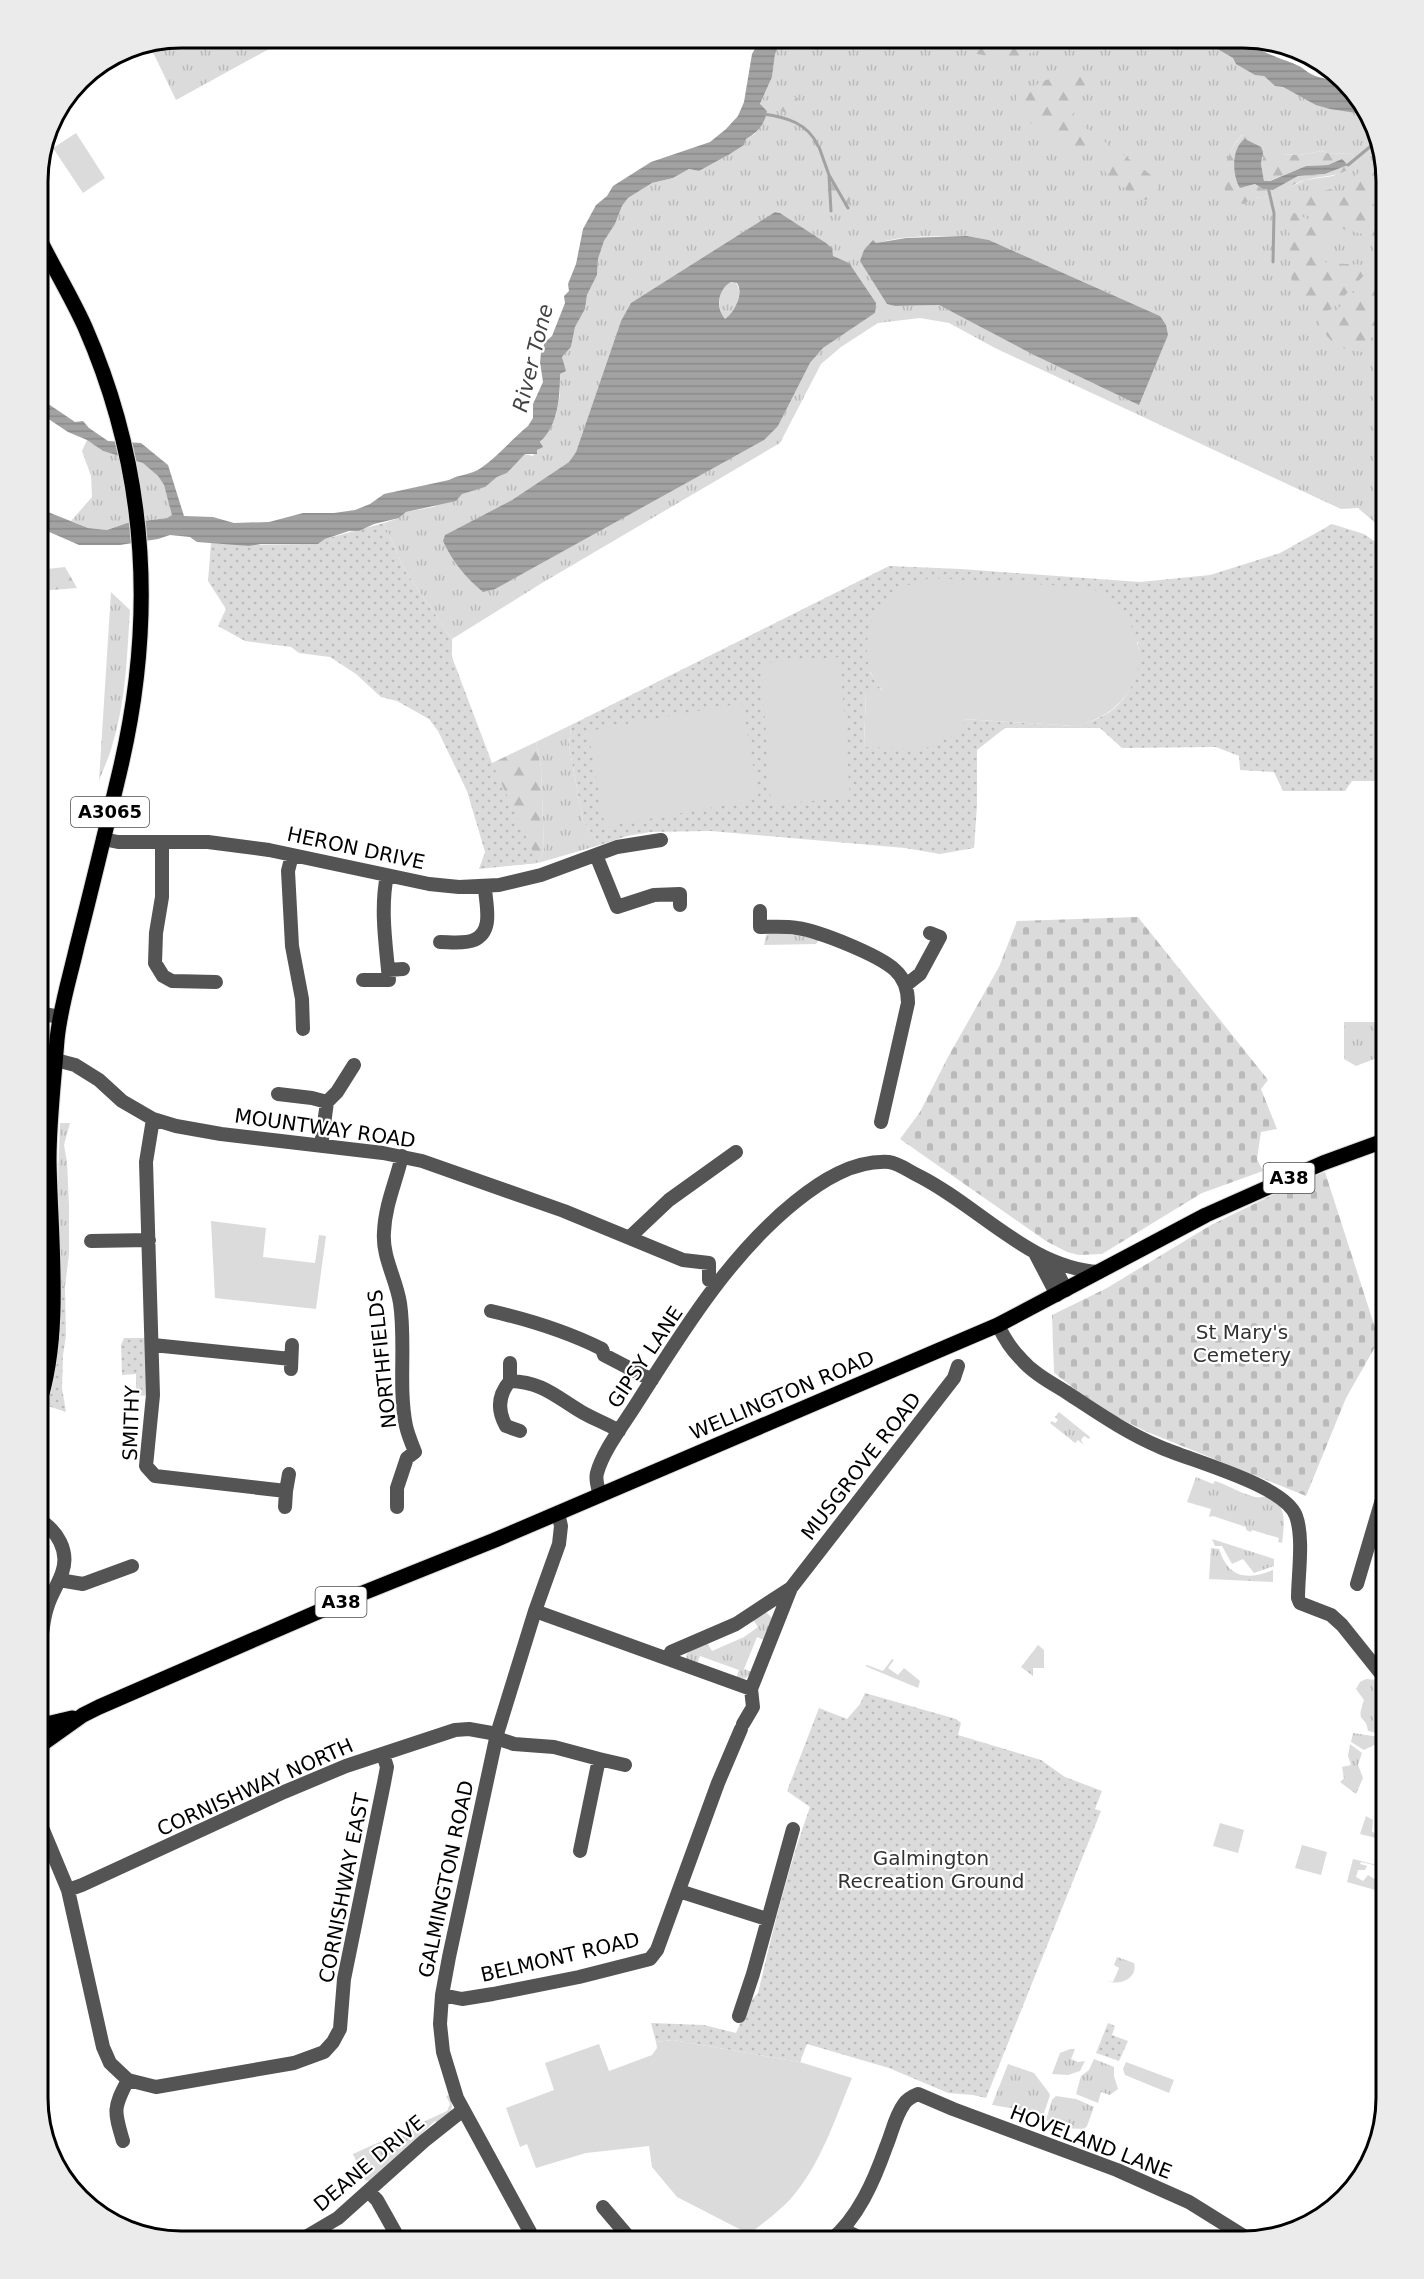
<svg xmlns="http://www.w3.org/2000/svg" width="1424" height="2279" viewBox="0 0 1424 2279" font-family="'DejaVu Sans',sans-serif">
	<defs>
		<pattern id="grass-tufts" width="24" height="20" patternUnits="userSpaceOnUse" patternTransform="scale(1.5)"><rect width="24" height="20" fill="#dbdbdb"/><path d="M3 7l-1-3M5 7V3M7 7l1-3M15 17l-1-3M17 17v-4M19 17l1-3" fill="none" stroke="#bababa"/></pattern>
		<pattern id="forest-firs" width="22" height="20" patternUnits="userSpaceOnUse" patternTransform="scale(1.5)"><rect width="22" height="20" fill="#dbdbdb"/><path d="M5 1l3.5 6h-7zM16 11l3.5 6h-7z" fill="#bababa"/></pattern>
		<pattern id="cemetery-stones" width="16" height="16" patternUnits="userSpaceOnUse" patternTransform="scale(1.5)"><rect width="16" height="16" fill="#dbdbdb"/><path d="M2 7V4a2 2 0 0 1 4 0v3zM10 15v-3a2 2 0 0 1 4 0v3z" fill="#bababa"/></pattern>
		<pattern id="park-dots" width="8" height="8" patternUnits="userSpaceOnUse" patternTransform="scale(1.5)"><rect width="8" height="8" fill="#dbdbdb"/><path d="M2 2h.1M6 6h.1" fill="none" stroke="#bababa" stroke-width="1.8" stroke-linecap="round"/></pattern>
		<pattern id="water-rules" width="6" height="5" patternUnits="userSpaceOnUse" patternTransform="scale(1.5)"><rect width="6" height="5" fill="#a2a2a2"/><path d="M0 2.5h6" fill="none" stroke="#8a8a8a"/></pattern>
	</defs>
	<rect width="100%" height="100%" fill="#fff"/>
	<!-- grass -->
	<path fill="url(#grass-tufts)" fill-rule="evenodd" d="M181 38H289L176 100 149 44Z
		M783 38H967V41L1052 45 1073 38H1191L1206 46H1212L1264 76 1275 86 1283 87 1294 93 1370 115 1386 181V532L1358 508 1341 509 995 348 949 323 920 318 878 323 841 347 821 364 780 443 542 583 452 639 404 569 384 523 399 518 406 512 433 507 470 490 484 487 497 477 507 473 525 454 533 456 556 415 560 394V374L565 371 562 357 571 347 575 327 585 309 587 295 597 275 598 259 604 241 615 224 622 206 628 198 652 183 673 178 689 169 699 171 730 154 744 145 746 139 755 134 760 105 772 77 775 54ZM1242 135 1283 154 1299 155 1321 151 1332 154 1351 153 1357 162 1333 176 1305 180 1271 196 1254 198 1227 169C1228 155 1232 145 1242 135ZM775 212 780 213 830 246 833 256 875 313 823 348 810 363 778 426 445 535 512 500 569 462 576 452 621 321ZM967 236 989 240 1160 316 1095 384 939 305 895 306 864 250C889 233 937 237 967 236Z
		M731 282 736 283C744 293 735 312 725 319L722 317C718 303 717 289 731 282Z
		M87 440 103 451 143 462 158 476 164 485 173 515 167 518 127 523 107 530 88 528 71 521 92 497 91 476 82 451Z
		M111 592 130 610C127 655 126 702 112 746 109 758 103 769 99 781Z
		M571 725 569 746 583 821 600 845 538 863 544 850 541 767 536 742Z
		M771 932H777L820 939 816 944 764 945 766 935Z
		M1344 1022H1378L1377 1058 1356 1066 1344 1059Z
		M60 1123H70L64 1145 67 1162 69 1205V1254L65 1286H61L58 1181Z
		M1059 1412 1090 1437 1089 1439 1084 1436 1081 1440 1084 1445 1078 1440 1075 1443 1050 1423 1052 1421 1055 1423 1058 1420 1055 1417Z
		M1196 1477 1213 1484 1215 1481C1228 1485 1242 1494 1255 1497 1259 1498 1264 1496 1269 1497 1288 1504 1284 1527 1282 1543L1278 1542 1279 1538 1252 1530 1251 1532 1246 1530V1527L1213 1516 1209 1517 1211 1509 1187 1502Z
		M1212 1539 1274 1559V1566L1254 1573 1243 1559 1232 1564 1222 1546H1215Z
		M1211 1548 1219 1549C1229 1579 1247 1580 1273 1570V1582L1209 1579Z
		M766 1612 772 1618 764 1640 757 1637 744 1669 752 1672 746 1678 736 1679 739 1670 700 1656 697 1664 687 1660 686 1655 690 1650 708 1644 712 1651 744 1637 758 1627 753 1620Z
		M1038 1645 1044 1650V1668H1033V1676L1021 1667Z
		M1366 1679 1377 1680 1386 1691V1735L1368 1731C1366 1713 1355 1726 1364 1700L1356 1689 1360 1682Z
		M1353 1733 1386 1738V1746L1374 1745 1364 1750 1351 1742Z
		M1350 1744 1362 1753 1358 1765 1363 1778 1356 1794 1340 1782 1344 1779 1342 1767 1351 1765 1348 1756Z
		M1117 1957 1134 1963C1138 1978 1120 1986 1107 1981L1113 1982 1119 1968 1114 1965Z
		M1070 2049H1075L1071 2059 1078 2062 1085 2061 1080 2071 1068 2075 1052 2074 1060 2053Z
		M1094 2059 1114 2067V2076L1118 2089 1110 2095 1101 2092 1098 2103 1076 2094 1081 2076 1089 2070Z
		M1008 2064 1034 2073 1049 2093 1050 2095 1042 2119 1016 2109 992 2105Z
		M449 2095C456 2111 450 2113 438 2123L435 2121 369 2181 365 2180 353 2154 447 2111 450 2104 446 2096Z
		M1056 2096 1076 2099 1094 2107 1087 2126 1084 2129 1063 2128 1046 2120 1052 2100Z"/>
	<!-- forest -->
	<path fill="url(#forest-firs)" fill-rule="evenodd" d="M967 38H1073L1022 56 997 58 973 53Z
		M1080 72 1087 77 1080 104 1072 115 1076 121 1151 175 1158 190 1157 198 1143 200 1134 196 1106 173 1103 165 1105 156 1096 149 1083 154 1075 155 1024 118 1017 109 1016 95 1046 80Z
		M774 96H785L798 98 795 115C783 112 775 111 774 96Z
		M1249 130 1257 132 1283 154 1299 155 1321 151 1332 154 1351 153 1357 162C1343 178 1324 175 1305 180 1293 183 1283 194 1270 196 1257 199 1257 195 1244 204L1228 201C1218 177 1228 143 1249 130ZM1236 151 1263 157 1261 164 1264 181H1269L1306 166 1328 165 1342 160 1348 165 1325 174 1298 176 1273 190 1263 189 1255 184 1240 188 1236 181Z
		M1383 164 1386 181V205L1345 190 1359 172Z
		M833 175 846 176 852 194 849 204 836 209 829 207C827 195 824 185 833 175Z
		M1330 189 1386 209V240L1335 227 1291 207 1306 196Z
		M1292 212 1330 229 1317 257 1327 263 1367 265 1368 271 1332 309 1318 315 1292 291 1289 225Z
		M1386 259V311L1379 310 1373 314 1377 327 1364 352C1340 350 1329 344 1319 322L1321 316 1330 317Z
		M65 567 77 588 38 591V570Z
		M536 742 541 767 544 850 538 863 503 866 492 763Z"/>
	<!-- cemetery -->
	<path fill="url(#cemetery-stones)" d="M1138 917 1268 1080 1261 1089 1277 1129 1261 1132 1257 1159 1263 1171 1202 1193 1102 1254 1079 1255 1067 1252 1046 1241 900 1139 920 1112 948 1057 999 967 1017 921Z
		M1325 1172 1379 1340 1346 1398 1306 1496 1145 1431 1119 1418 1083 1395 1054 1373 1052 1315 1107 1288 1211 1225 1303 1180Z"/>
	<!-- park -->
	<path fill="url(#park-dots)" fill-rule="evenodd" d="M384 523 404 569 452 639V657L492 763 538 863 479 869 485 852 467 791 438 731 429 719 397 701 381 697 356 674 330 657 299 653 291 647 245 641 218 626 226 609 208 581 211 543C247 546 282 544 318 544L325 539Z
		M1332 524 1364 534 1386 549V741L1378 742V781H1352L1345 791H1283L1274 772 1240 770 1239 756 1216 747 1122 748 1100 728H1005L977 750V806L974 848 940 854 905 848 711 831 650 832 627 836 600 845 583 821 569 746 571 725 889 566 961 569 1140 582 1210 575 1280 553ZM1138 642C1141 687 1121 716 1075 726L963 719 864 746 866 691H882L870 672Z
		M61 1286H65L66 1336 63 1355 62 1388 66 1412 45 1405C61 1368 59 1326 61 1286Z
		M124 1338H149L150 1396 136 1395V1374L122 1375 121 1345Z
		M865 1693 956 1719 961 1723 958 1735 1041 1760 1065 1777 1102 1791 1095 1809 1101 1811 986 2098 973 2095 948 2093 889 2068 807 2044 800 2062 673 2040 656 2042 651 2023 704 2025 736 2033 749 2003 758 1993C773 1930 788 1868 810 1807L787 1791 819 1708 847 1719 860 1704Z
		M1108 2023 1115 2026 1112 2035 1128 2041 1119 2061 1096 2053Z"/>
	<!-- garden -->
	<path fill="#dbdbdb" d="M76 133 105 178 83 193 53 148Z
		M931 578 1084 587C1091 589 1100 591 1105 595 1113 600 1119 607 1124 615 1159 662 1129 715 1075 726L964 719V730L924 749 864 747 866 691 882 690C878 684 872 677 870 670 862 646 869 614 888 597 900 586 916 582 931 578Z
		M840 657 850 798 771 804 761 663Z
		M742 703 759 799 605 827 588 731Z
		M211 1221 266 1228 263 1257 315 1263 319 1235 326 1236 316 1309 215 1298Z
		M892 1659 894 1660 888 1668 898 1675 904 1668 920 1681 918 1688 865 1666 867 1665 883 1671Z
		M1366 1816 1373 1820 1372 1832 1386 1836V1862L1382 1867 1361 1862 1360 1864 1367 1866 1365 1870H1358L1356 1877 1363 1881 1368 1875 1386 1886V1893L1347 1882 1353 1859 1377 1865 1384 1840 1360 1834Z
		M1220 1823 1244 1830 1238 1853 1213 1846Z
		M1302 1845 1327 1852 1321 1875 1295 1868Z
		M673 2040 800 2062 852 2078C836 2116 823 2158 797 2191 784 2208 766 2221 749 2234L677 2197 652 2167 649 2146 586 2153 536 2168 527 2144 520 2147 506 2108 554 2090 545 2063 599 2044 609 2071 652 2055 657 2048 656 2042Z
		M1126 2062 1174 2080 1169 2093 1125 2075 1123 2069Z"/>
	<!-- water -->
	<path fill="url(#water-rules)" fill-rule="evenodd" d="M761 38H783L775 54 772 77 760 104 767 111C765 124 757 133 746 139L744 145 730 154 699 171 689 169 673 178 652 183 628 198 622 206 615 224 604 241 598 259 597 275 587 295 585 309 575 327 571 347 562 357 566 371 560 374C560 398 558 425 540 442L543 447 537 450V454H525L507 473 497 477 485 487 462 494 456 501 406 512 399 518 374 524 359 531H349L325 539 318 544H261L249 546 197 542 190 537 170 535 158 539 120 545H79L38 527V508L88 528 107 530 127 523 167 518 172 515 164 485 158 476 143 463 103 451 87 440 68 432 38 412V397L75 422 83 421 89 428 108 441 141 443 168 465 184 516 213 517 234 523 269 522 303 513H334L355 510 370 504 384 494 449 480C460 474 471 475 481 468 498 456 512 439 528 426L533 418V404L543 382 540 362 541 353 545 342 552 336 565 303 564 296 569 291 568 284 576 264 583 229 596 205 607 196 613 186 651 162 710 142 726 129 738 116 744 102 752 54Z
		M1184 38H1246C1254 52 1285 59 1299 66 1303 68 1307 72 1311 74 1321 79 1332 78 1340 87L1344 86 1370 115 1330 109 1316 105 1283 87 1275 86 1264 76 1255 75 1236 64 1233 58 1212 46H1206L1191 38Z
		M1245 139 1261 147 1263 152 1261 164 1264 181H1270L1306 166 1328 165 1342 159 1348 165 1325 174 1298 176 1273 190 1263 189 1255 184 1240 188C1232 175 1231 148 1245 139Z
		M775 212 780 213 826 243 832 248 833 256 849 263 876 303 875 313 823 348 810 363 778 426 764 440 495 589 483 592C466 578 452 561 443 541L445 535 512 500 569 462 576 452 621 321 631 303ZM731 282 737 283C744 293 735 312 725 319 715 308 718 289 731 282Z
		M967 236 989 240 1160 316 1166 325 1168 335 1139 405 1032 354 939 305 895 306 887 304 860 261 864 250 873 240 876 243 906 238Z"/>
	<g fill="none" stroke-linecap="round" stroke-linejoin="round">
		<!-- stream -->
		<path stroke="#a2a2a2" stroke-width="3" d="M763 114C786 117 808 123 818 146
			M819 147 829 175 848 208
			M1348 165 1377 141
			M829 176 831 211
			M1268 187 1274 213 1273 262"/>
		<!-- major casing -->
		<g stroke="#dbdbdb" stroke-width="17">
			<path id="major" d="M38 1406C63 1335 50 1236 49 1160 49 1120 54 1080 57 1040 60 1008 70 977 77 946 92 887 106 829 120 770 156 618 148 471 85 327 71 296 53 267 38 236
				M38 1726 72 1718
				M38 1747 83 1715 99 1707 343 1601 495 1540 998 1325 1206 1215 1323 1163 1386 1140"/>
		</g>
		<!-- minor -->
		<path stroke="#545454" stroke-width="14" d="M103 839 118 842H208L269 850 429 884 459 887 499 885 541 875 617 847 661 840
			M162 843V897L156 933 155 963 163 976 172 981 216 982
			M292 855 288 871 292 946 302 999 303 1029
			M596 855 617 907 654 895 680 894V905
			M760 911V927C773 927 785 926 797 928 819 931 879 955 895 970 905 979 908 990 908 1003L881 1122
			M440 942C450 942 466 944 474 940 495 931 485 903 485 886
			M388 970 403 969
			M363 980H389C386 945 380 910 387 875
			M906 985 920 974 940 937 930 933
			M38 1013 60 1017
			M56 1060 75 1065 99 1080 122 1101 153 1119 176 1126 221 1134 383 1153 422 1161 564 1211 683 1260 709 1263V1280
			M278 1094 312 1098 327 1102
			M38 1118 50 1120
			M153 1119 146 1162 153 1395 146 1466 155 1476 286 1491 289 1474
			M321 1146 327 1102 337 1092 354 1065
			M632 1238 633 1234 669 1200 736 1152
			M91 1241 149 1240
			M1035 1253 1057 1295
			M1052 1262 1066 1290
			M491 1311C530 1320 566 1331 602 1349L604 1355 652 1380
			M998 1325C1004 1338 1011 1349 1021 1359 1034 1374 1052 1383 1069 1394 1098 1413 1127 1433 1160 1447 1191 1461 1285 1485 1296 1516 1304 1538 1298 1575 1298 1598L1300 1603 1331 1615 1342 1625 1386 1680
			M38 1335 52 1337
			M153 1345 291 1359
			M510 1363V1381
			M291 1369 292 1345
			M520 1431 506 1426C497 1410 498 1395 510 1381 542 1382 555 1396 580 1411 593 1419 606 1423 619 1431
			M600 1495C598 1488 595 1480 597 1473 603 1451 623 1425 635 1406 681 1334 728 1256 795 1202 821 1181 853 1160 889 1162 898 1163 909 1171 917 1175 978 1205 1029 1268 1099 1272
			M285 1507 286 1491
			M397 1507V1488L407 1458 415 1452C412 1444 408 1435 406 1426 398 1386 406 1343 400 1303 396 1278 382 1257 384 1232 385 1205 396 1182 402 1156
			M38 1519C57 1530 70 1551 62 1573 58 1585 50 1596 47 1608 41 1627 41 1648 39 1668
			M59 1580 83 1584 132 1566
			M1357 1584 1386 1486
			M535 1611 668 1659
			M751 1689 791 1588
			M743 1724 753 1707 751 1689 668 1659 671 1652 736 1624 791 1588 954 1378 958 1366
			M496 1738 514 1744 554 1747 599 1759 580 1851
			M599 1759 625 1765
			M38 1818 68 1890 103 2047 110 2063 128 2080 156 2087 294 2063 324 2052 333 2042 340 2029 344 1979 384 1783 387 1767 383 1754
			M68 1890 82 1885 284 1792 346 1766 455 1730 469 1729 497 1734
			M679 1891 767 1919
			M442 1995 462 1999 493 1994 579 1977 650 1959 657 1950 718 1783 741 1729
			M739 2016 753 1974 793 1829
			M123 2141C114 2111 113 2108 128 2080
			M368 2191 377 2200 400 2241
			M603 2207 632 2241
			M844 2230 867 2241
			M299 2241 338 2218 424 2141 458 2114 464 2112
			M535 2241 457 2098 443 2052 440 2024 442 1995 449 1957 497 1734 535 1611 559 1544 561 1526 558 1513
			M830 2241C858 2218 874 2181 886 2147 892 2133 895 2116 904 2104 907 2099 913 2096 918 2094L953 2109 1117 2170 1189 2202 1250 2240"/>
		<!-- major -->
		<use href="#major" stroke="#000" stroke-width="15"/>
	</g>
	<g text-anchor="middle" stroke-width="4.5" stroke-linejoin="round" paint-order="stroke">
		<!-- shield labels -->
		<g fill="#fff" stroke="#4c4c4c" stroke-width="1.5">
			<rect x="71" y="797" width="78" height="30" rx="4.5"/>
			<rect x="1263.5" y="1163" width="51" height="30" rx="4.5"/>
			<rect x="315.5" y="1587" width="51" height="30" rx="4.5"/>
		</g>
		<g font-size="18" font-weight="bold" fill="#000">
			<text x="110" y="818">A3065</text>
			<text x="1289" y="1184">A38</text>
			<text x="341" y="1608">A38</text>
		</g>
		<!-- street labels -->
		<g font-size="20" fill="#000" stroke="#fff">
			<text transform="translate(356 848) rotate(12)" y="7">HERON DRIVE</text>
			<text transform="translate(325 1128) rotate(8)" y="7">MOUNTWAY ROAD</text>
			<text transform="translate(645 1357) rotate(-56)" y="7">GIPSY LANE</text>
			<text transform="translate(382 1359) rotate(-96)" y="7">NORTHFIELDS</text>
			<text transform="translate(782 1395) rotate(-23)" y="7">WELLINGTON ROAD</text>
			<text transform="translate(131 1423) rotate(-88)" y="7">SMITHY</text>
			<text transform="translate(861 1466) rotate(-52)" y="7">MUSGROVE ROAD</text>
			<text transform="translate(255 1787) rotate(-24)" y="7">CORNISHWAY NORTH</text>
			<text transform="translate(446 1879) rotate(-78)" y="7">GALMINGTON ROAD</text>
			<text transform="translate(344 1888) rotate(-79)" y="7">CORNISHWAY EAST</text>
			<text transform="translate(560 1957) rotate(-13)" y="7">BELMONT ROAD</text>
			<text transform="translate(1091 2142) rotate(21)" y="7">HOVELAND LANE</text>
			<text transform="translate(369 2163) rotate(-40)" y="7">DEANE DRIVE</text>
		</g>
		<!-- park labels -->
		<g font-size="20" fill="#323232" stroke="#fff">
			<text x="1242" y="1339">St Mary's<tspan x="1242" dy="23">Cemetery</tspan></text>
			<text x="931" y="1865">Galmington<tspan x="931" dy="23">Recreation Ground</tspan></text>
		</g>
		<!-- water labels -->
		<g font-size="21" font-style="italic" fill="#434343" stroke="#fff">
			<text transform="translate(533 358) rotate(-76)" y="7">River Tone</text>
		</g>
	</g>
	<!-- crop -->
	<path d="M0 0H1424V2279H0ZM181 48H1243A133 133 0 0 1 1376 181V2098A133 133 0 0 1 1243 2231H181A133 133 0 0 1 48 2098V181A133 133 0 0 1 181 48Z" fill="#ebebeb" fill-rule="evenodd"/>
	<path fill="none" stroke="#000" stroke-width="3" d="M181 48H1243A133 133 0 0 1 1376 181V2098A133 133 0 0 1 1243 2231H181A133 133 0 0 1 48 2098V181A133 133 0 0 1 181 48Z"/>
</svg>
